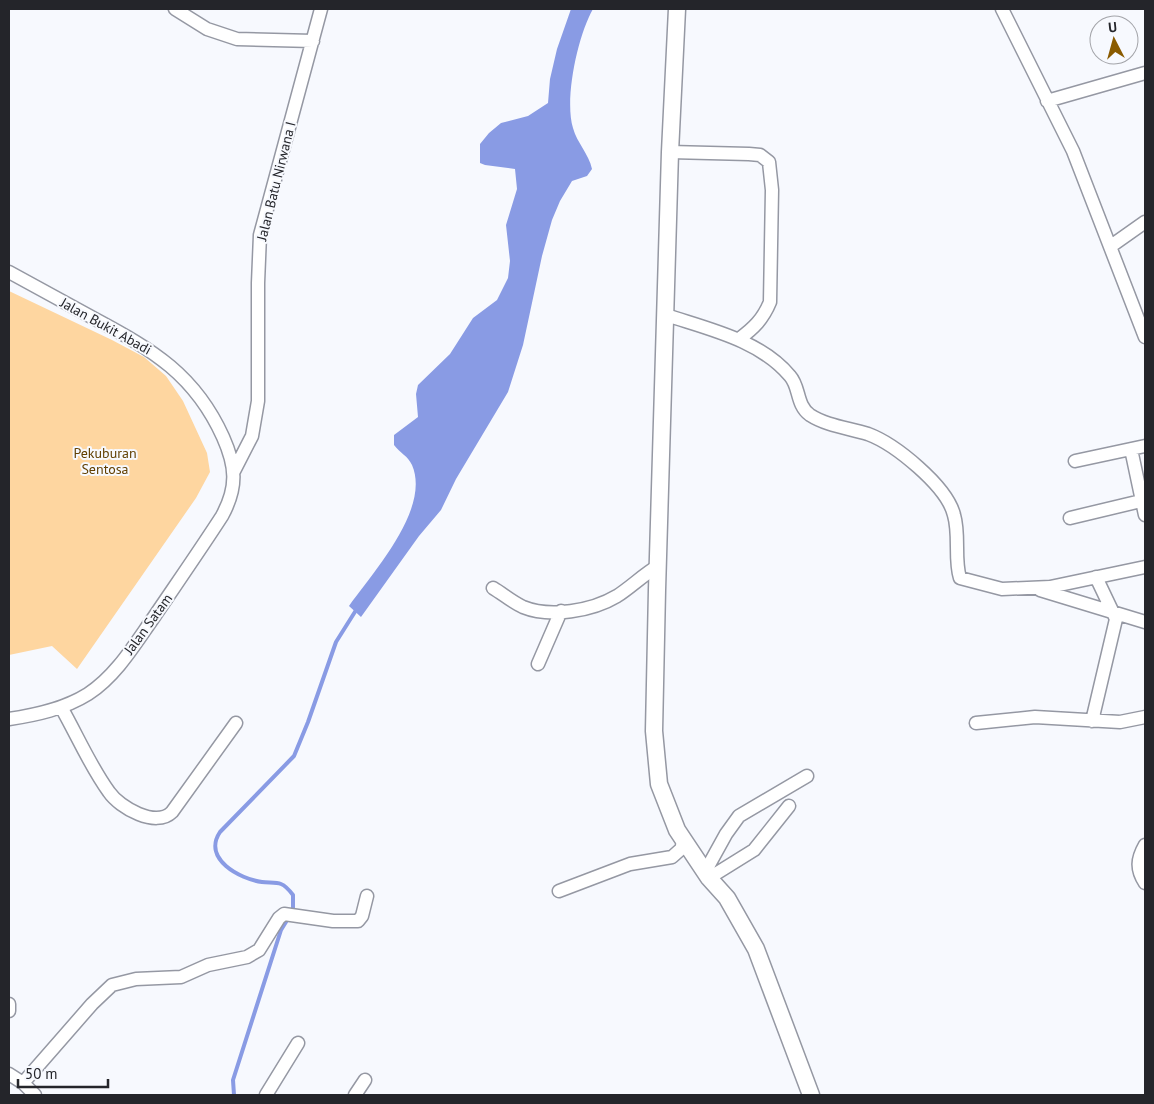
<svg xmlns="http://www.w3.org/2000/svg" width="1154" height="1104" viewBox="0 0 1154 1104" font-family="'PT Sans',sans-serif">
	<rect width="100%" height="100%" fill="#f7f9fe"/>
	<!-- green -->
	<path fill="#fed6a0" d="M9 291 112 340 144 357 166 376 183 401 207 453 210 472 196 498 77 669 52 646 9 655Z"/>
	<!-- water -->
	<path fill="#899be4" d="M571 9H593C578 35 564 99 573 128 577 143 589 154 592 169L587 176 572 181 560 201 552 220 542 256 523 345 508 392 456 479 441 510 419 536 361 617 349 606C373 572 431 509 412 465 408 456 400 453 394 445V435L418 417 416 394 418 385 450 354 473 318 497 300 508 278 510 261 506 225 517 189 515 169 485 165 480 163V144L489 133 501 123 528 116 548 103 550 79 557 49Z"/>
	<g fill="none" stroke-linecap="round" stroke-linejoin="round">
		<!-- stream -->
		<path stroke="#899be4" stroke-width="4" d="M293 912V895C290 891 286 886 281 884 276 882 268 883 262 882 240 879 202 859 220 832L294 756 308 722 336 642 358 607
			M234 1095 233 1080 281 930 289 917"/>
		<!-- minor casing -->
		<g stroke="#9598a3" stroke-width="15">
			<path id="minor" d="M175 9 207 29 237 39 313 41
				M1002 9 1073 151 1145 337
				M1047 101 1145 73
				M670 152 749 154 760 155 769 162 772 190 770 302C763 319 754 328 739 339
				M1111 246 1145 222
				M9 272C38 288 66 303 95 319 153 350 195 375 223 437 236 466 238 487 222 516 200 550 177 583 154 617 135 644 116 676 88 694 64 709 36 715 9 719
				M666 315C708 329 760 340 790 376 800 387 796 405 810 415 827 426 849 428 868 434 895 444 947 486 954 515 960 535 954 559 960 578L1002 589 1050 587 1145 567
				M1131 449 1145 515
				M1075 461 1145 446
				M234 471 252 436 258 401V283L260 235 321 9
				M1070 518 1145 500
				M493 588C503 594 512 602 523 607 550 618 592 611 617 596 631 587 643 575 658 566
				M1040 590 1145 622
				M538 664 561 611
				M61 707C77 735 90 766 109 792 120 808 156 828 172 812L236 723
				M1092 721 1116 619 1096 577
				M976 723 1035 717 1120 722 1145 717
				M1145 845C1137 859 1136 869 1145 883
				M705 872 726 834 739 816 807 776
				M709 878 754 850 789 806
				M559 891 630 864 672 857 681 849 684 840
				M9 1004V1011
				M9 1074 23 1083 35 1095
				M23 1083 92 1004 112 985 136 979 181 977 208 965 247 957 259 950 279 918 284 914 333 921H358L362 916 367 896
				M266 1095 298 1043
				M355 1095 365 1080"/>
		</g>
		<!-- tertiary casing -->
		<g stroke="#9598a3" stroke-width="19">
			<path id="tertiary" d="M677 9 670 152 657 590 654 731 659 784 677 830 709 878 727 898 756 949 811 1095"/>
		</g>
		<!-- minor -->
		<use href="#minor" stroke="#fff" stroke-width="12"/>
		<!-- tertiary -->
		<use href="#tertiary" stroke="#fff" stroke-width="16"/>
	</g>
	<g text-anchor="middle" stroke-width="4" stroke-linejoin="round" paint-order="stroke">
		<!-- street labels -->
		<g font-size="14" fill="#24252a" stroke="#f7f9fe">
			<text transform="translate(276 181) rotate(-76)" y="5">Jalan Batu Nirwana I</text>
			<text transform="translate(106 326) rotate(29)" y="5">Jalan Bukit Abadi</text>
			<text transform="translate(148 624) rotate(-54)" y="5">Jalan Satam</text>
		</g>
		<!-- park labels -->
		<g font-size="14" fill="#624002" stroke="#f7f9fe">
			<text x="105" y="458">Pekuburan<tspan x="105" dy="16">Sentosa</tspan></text>
		</g>
	</g>
	<!-- border -->
	<rect width="1154" height="1104" fill="none" stroke="#24252a" stroke-width="20"/>
	<!-- north arrow -->
	<g transform="translate(1114 40) rotate(354)"><circle r="24" fill="#f7f9fe" stroke="#a3a4a9"/>
	<path d="M0-4L9 19L0 12L-9 19Z" fill="#8a5b00"/>
	<text y="-8" font-size="14" font-weight="bold" text-anchor="middle" fill="#24252a">U</text>
	</g>
	<!-- scale -->
	<path d="M18 1079v8h90v-8" fill="none" stroke="#24252a" stroke-width="2.5"/>
	<text x="25" y="1079" font-size="15" fill="#24252a" stroke="#f7f9fe" stroke-width="4" paint-order="stroke">50 m</text>
</svg>
